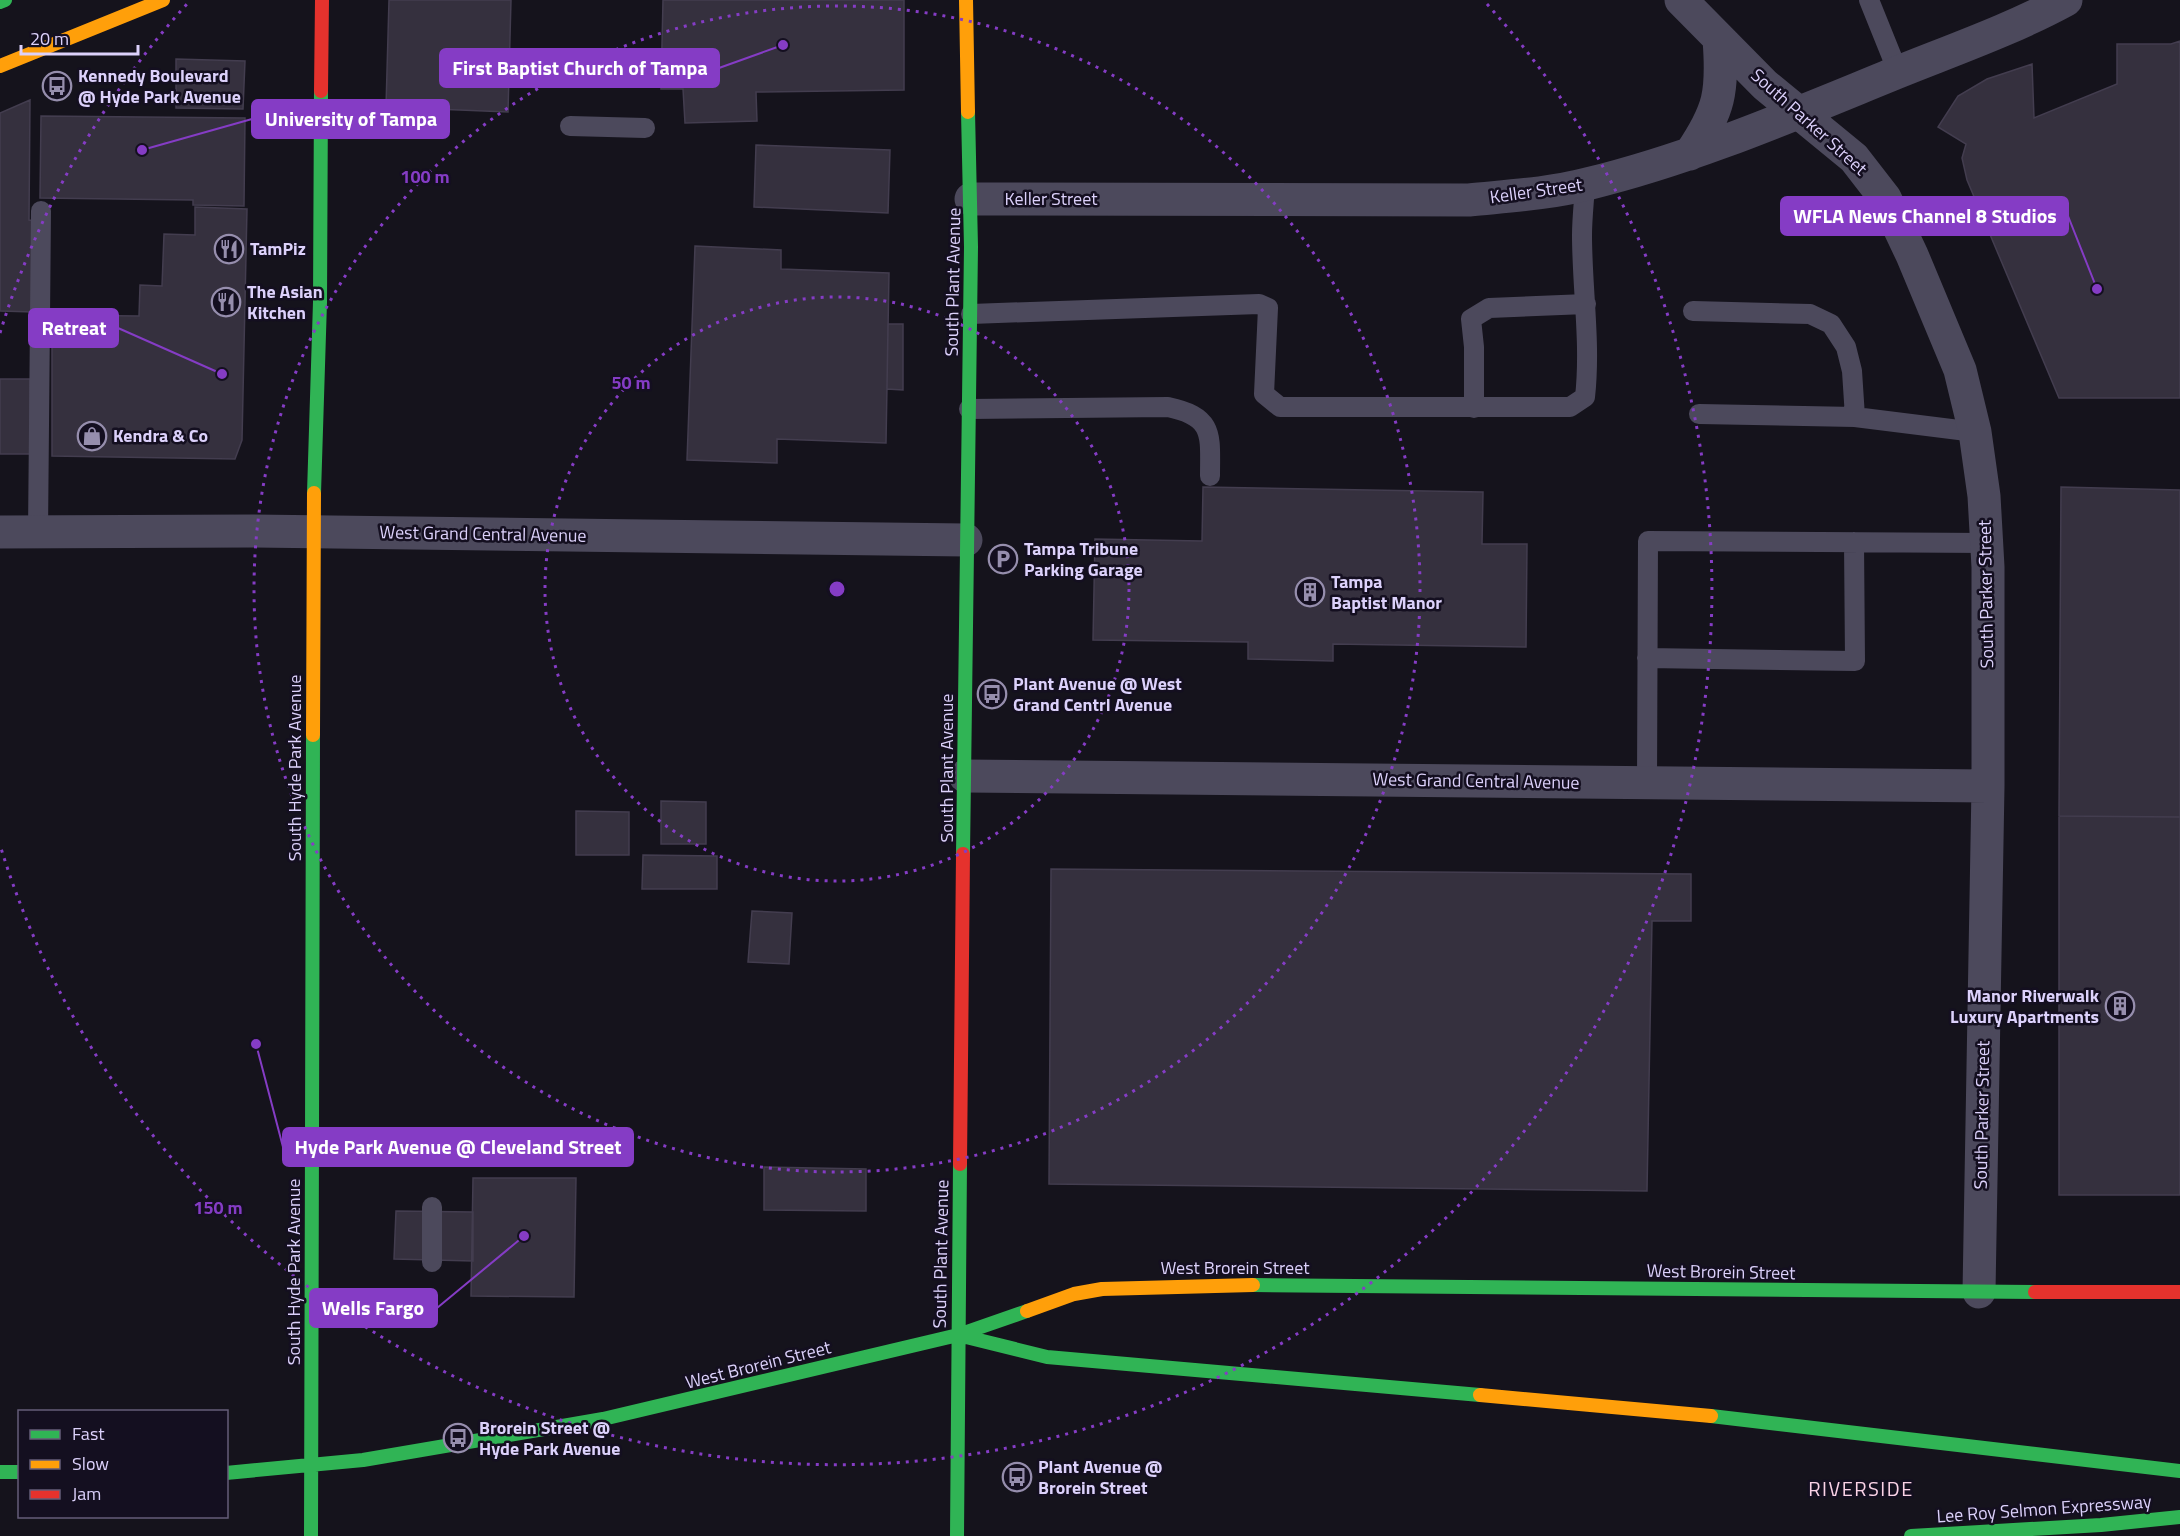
<svg xmlns="http://www.w3.org/2000/svg" width="2180" height="1536" viewBox="0 0 2180 1536" font-family="'Titillium Web',sans-serif">
	<rect width="100%" height="100%" fill="#15131c"/>
	<!-- building -->
	<path fill="#35303e" stroke="#433d4f" stroke-width="1.5" d="M389 0H511L508 112 386 107Z
		M663 0H904V90L756 92 757 121 685 123 683 89H661Z
		M2180 41V398H2059L1967 180 1962 158 1966 144 1938 127 1958 96 1987 79 2032 64 2034 118 2117 84V44H2171Z
		M176 59 245 61 243 109 176 108Z
		M30 100 29 220 35 221 33 312 0 311V113Z
		M41 116 245 118 244 206 193 205V200L40 198Z
		M756 145 890 150 888 213 754 207Z
		M195 207 247 209 242 440 235 459 52 456V315L139 316 140 285 162 286 164 234 195 235Z
		M695 246 781 250V269L889 273 886 443 777 439V463L687 460Z
		M888 324H903V390L887 389Z
		M0 379H30V454H0Z
		M1203 487 1483 492 1482 544H1527L1526 647 1333 644V661L1248 659V642L1093 640 1095 539 1202 541Z
		M2061 487 2180 490V817L2059 816Z
		M661 801 706 802V844H661Z
		M576 811 629 812V855H576Z
		M2059 816 2180 817V1195H2059Z
		M643 855 717 856V889H642Z
		M1051 869 1691 874V921H1652L1647 1191 1049 1184Z
		M752 911 792 913 789 964 748 962Z
		M764 1167 866 1169V1211L764 1210Z
		M473 1178H576L574 1297 471 1296Z
		M396 1211 473 1212V1261L394 1259Z"/>
	<g fill="none" stroke-linecap="round" stroke-linejoin="round">
		<!-- lane -->
		<path stroke="#4c495c" stroke-width="20" d="M1869 0 1898 72
			M570 126 645 128
			M1693 311 1810 314 1831 324 1846 347 1852 371 1855 417
			M971 314 1259 304 1268 308 1264 394 1280 407H1570L1585 397C1591 343 1582 289 1582 235 1582 219 1584 202 1585 185
			M1474 408V347L1471 319 1489 308 1586 304
			M969 409 1168 407C1215 417 1210 435 1210 476
			M1699 414 1855 417 1975 432
			M38 533 41 211
			M1647 658 1855 661 1854 542
			M1647 782 1648 541 1987 543
			M432 1207V1262"/>
		<!-- street -->
		<path stroke="#4c495c" stroke-width="33" d="M1681 0 1765 85 1854 158 1885 198 1912 255 1960 370 1975 432 1984 496 1988 567V786L1979 1292
			M1690 154C1720 110 1723 92 1719 39
			M971 199 1469 200C1508 196 1548 194 1587 184 1690 159 1788 117 1886 77 1947 52 2009 31 2066 0
			M0 532 253 531 966 540
			M965 776 1988 786"/>
		<!-- fast -->
		<path stroke="#30b455" stroke-width="14" d="M0 2 5 0
			M314 493 320 302 321 91
			M963 854 971 247 968 112
			M1253 1285 2035 1292
			M958 1335 1047 1357 1480 1395
			M1711 1416 2180 1471
			M0 1472H20
			M226 1473 363 1460 603 1419 958 1335 1027 1311
			M311 1536 313 735
			M957 1536 960 1164
			M1911 1536 2101 1525 2180 1517"/>
		<!-- slow -->
		<path stroke="#ff9f0a" stroke-width="14" d="M966 0 968 112
			M0 66 163 0
			M313 735 314 493
			M1027 1311 1074 1294 1102 1289 1253 1285
			M1480 1395 1711 1416"/>
		<!-- jam -->
		<path stroke="#e5322d" stroke-width="14" d="M321 91 322 0
			M960 1164 963 854
			M2035 1292H2180"/>
	</g>
	<!-- distance rings -->
	<g fill="none" stroke="#853cc5" stroke-width="3" stroke-dasharray="3 6">
		<circle cx="837" cy="589" r="292"/>
		<circle cx="837" cy="589" r="583"/>
		<path d="M0 333A875 875 0 0 1 187 4M1487 4A875 875 0 1 1 0 845"/>
	</g>
	<!-- icons -->
	<defs>
		<g id="bus-ring" transform="scale(1.5)"><circle r="9.5" fill="#140f20" stroke="#968ead" stroke-width="1.5"/><path d="M-5-6H5V4H4V6H2V4H-2V6H-4V4H-5ZM-3.5-4V0h7V-4ZM-3.5 1.2v1.5H-2V1.2ZM2 1.2v1.5H3.5V1.2Z" fill="#968ead"/></g>
		<g id="restaurant-ring" transform="scale(1.5)"><circle r="9.5" fill="#140f20" stroke="#968ead" stroke-width="1.5"/><path d="M-5-6h1v4h1v-4h1v4h1v-4h1v5L-1.5 .5V6h-2V.5L-5-1ZM5-6V6H3V1.5H1.5Q1.5-4 5-6Z" fill="#968ead"/></g>
		<g id="shop-ring" transform="scale(1.5)"><circle r="9.5" fill="#140f20" stroke="#968ead" stroke-width="1.5"/><path d="M-5-2.5h2.3a2.7 3.5 0 0 1 5.4 0H5L5.5 6h-11ZM-1.5-2.5h3a1.5 2.3 0 0 0-3 0Z" fill="#968ead"/></g>
		<g id="parking-ring" transform="scale(1.5)"><circle r="9.5" fill="#140f20" stroke="#968ead" stroke-width="1.5"/><path d="M-3.5-5.5H1a3.5 3.5 0 0 1 0 7H-1V5.5H-3.5ZM-1-3.4V-.6H.8a1.4 1.4 0 0 0 0-2.8Z" fill="#968ead"/></g>
		<g id="building-ring" transform="scale(1.5)"><circle r="9.5" fill="#140f20" stroke="#968ead" stroke-width="1.5"/><path d="M-4-6H4V6H1V3H-1V6H-4ZM-2.5-4.3h1.7v1.8h-1.7ZM.8-4.3h1.7v1.8H.8ZM-2.5-1h1.7V.8h-1.7ZM.8-1h1.7V.8H.8Z" fill="#968ead"/></g>
	</defs>
	<g fill-rule="evenodd">
		<use href="#bus-ring" x="57" y="86"/>
		<use href="#restaurant-ring" x="229" y="249"/>
		<use href="#restaurant-ring" x="226" y="302"/>
		<use href="#shop-ring" x="92" y="436"/>
		<use href="#parking-ring" x="1003" y="559"/>
		<use href="#building-ring" x="1310" y="592"/>
		<use href="#bus-ring" x="992" y="694"/>
		<use href="#building-ring" x="2120" y="1006"/>
		<use href="#bus-ring" x="458" y="1438"/>
		<use href="#bus-ring" x="1017" y="1477"/>
	</g>
	<g text-anchor="middle" stroke-width="5" stroke-linejoin="round" paint-order="stroke">
		<!-- poi labels -->
		<g font-size="18" font-weight="bold" fill="#dcd1fb" stroke="#140f20" text-anchor="start">
			<text x="78" y="82">Kennedy Boulevard<tspan x="78" dy="21">@ Hyde Park Avenue</tspan></text>
			<text x="250" y="255">TamPiz</text>
			<text x="247" y="298">The Asian<tspan x="247" dy="21">Kitchen</tspan></text>
			<text x="113" y="442">Kendra &amp; Co</text>
			<text x="1024" y="555">Tampa Tribune<tspan x="1024" dy="21">Parking Garage</tspan></text>
			<text x="1331" y="588">Tampa<tspan x="1331" dy="21">Baptist Manor</tspan></text>
			<text x="1013" y="690">Plant Avenue @ West<tspan x="1013" dy="21">Grand Centrl Avenue</tspan></text>
			<text x="2099" y="1002" text-anchor="end">Manor Riverwalk<tspan x="2099" dy="21">Luxury Apartments</tspan></text>
			<text x="479" y="1434">Brorein Street @<tspan x="479" dy="21">Hyde Park Avenue</tspan></text>
			<text x="1038" y="1473">Plant Avenue @<tspan x="1038" dy="21">Brorein Street</tspan></text>
		</g>
		<!-- street labels -->
		<g font-size="18" fill="#dcd1fb" stroke="#140f20">
			<text transform="translate(1809 122) rotate(42)" y="6">South Parker Street</text>
			<text transform="translate(1536 191) rotate(-8)" y="6">Keller Street</text>
			<text x="1051" y="205">Keller Street</text>
			<text transform="translate(953 282) rotate(-89)" y="6">South Plant Avenue</text>
			<text transform="translate(483 534) rotate(1)" y="6">West Grand Central Avenue</text>
			<text transform="translate(1986 594) rotate(-91)" y="6">South Parker Street</text>
			<text transform="translate(295 768) rotate(-90)" y="6">South Hyde Park Avenue</text>
			<text transform="translate(947 768) rotate(-90)" y="6">South Plant Avenue</text>
			<text transform="translate(1476 781) rotate(1)" y="6">West Grand Central Avenue</text>
			<text transform="translate(1982 1115) rotate(-89)" y="6">South Parker Street</text>
			<text transform="translate(941 1254) rotate(-89)" y="6">South Plant Avenue</text>
			<text x="1235" y="1274">West Brorein Street</text>
			<text transform="translate(294 1272) rotate(-90)" y="6">South Hyde Park Avenue</text>
			<text transform="translate(1721 1272) rotate(1)" y="6">West Brorein Street</text>
			<text transform="translate(758 1365) rotate(-14)" y="6">West Brorein Street</text>
			<text transform="translate(2044 1509) rotate(-4)" y="6">Lee Roy Selmon Expressway</text>
		</g>
		<!-- neighbourhood labels -->
		<g font-size="20" letter-spacing="1.5" fill="#fbd3e7" stroke="#140f20">
			<text x="1861" y="1496">RIVERSIDE</text>
		</g>
	</g>
	<circle cx="837" cy="589" r="9" fill="#853cc5" stroke="#140f20" stroke-width="3"/>
	<g font-size="18" text-anchor="middle" font-weight="bold" fill="#853cc5" stroke="#140f20" stroke-width="5" stroke-linejoin="round" paint-order="stroke">
		<text x="425" y="183">100 m</text>
		<text x="631" y="389">50 m</text>
		<text x="218" y="1214">150 m</text>
	</g>
	<!-- callouts -->
	<path fill="none" stroke="#853cc5" stroke-width="2" d="M783 45L719 68M142 150L252 119M2097 289L2068 216M222 374L118 328M256 1044L283 1147M524 1236L437 1308"/>
	<g fill="#853cc5" stroke="#140f20" stroke-width="2">
		<circle cx="783" cy="45" r="6"/>
		<circle cx="142" cy="150" r="6"/>
		<circle cx="2097" cy="289" r="6"/>
		<circle cx="222" cy="374" r="6"/>
		<circle cx="256" cy="1044" r="6"/>
		<circle cx="524" cy="1236" r="6"/>
	</g>
	<g fill="#853cc5" stroke="#853cc5" stroke-width="2">
		<rect x="440" y="49" width="279" height="38" rx="6"/>
		<rect x="252" y="100" width="197" height="38" rx="6"/>
		<rect x="1781" y="197" width="287" height="38" rx="6"/>
		<rect x="29" y="309" width="89" height="38" rx="6"/>
		<rect x="283" y="1128" width="350" height="38" rx="6"/>
		<rect x="310" y="1289" width="127" height="38" rx="6"/>
	</g>
	<g font-size="20" text-anchor="middle" font-weight="bold" fill="#fff">
		<text x="580" y="75">First Baptist Church of Tampa</text>
		<text x="351" y="126">University of Tampa</text>
		<text x="1925" y="223">WFLA News Channel 8 Studios</text>
		<text x="74" y="335">Retreat</text>
		<text x="458" y="1154">Hyde Park Avenue @ Cleveland Street</text>
		<text x="373" y="1315">Wells Fargo</text>
	</g>
	<!-- legend -->
	<rect x="18" y="1410" width="210" height="108" fill="#140f20" stroke="#645d78" stroke-width="1.5"/>
	<rect x="30" y="1430" width="30" height="9" fill="#30b455" stroke="#645d78" stroke-width="1.5"/>
	<text x="72" y="1440" font-size="18" fill="#dcd1fb">Fast</text>
	<rect x="30" y="1460" width="30" height="9" fill="#ff9f0a" stroke="#645d78" stroke-width="1.5"/>
	<text x="72" y="1470" font-size="18" fill="#dcd1fb">Slow</text>
	<rect x="30" y="1490" width="30" height="9" fill="#e5322d" stroke="#645d78" stroke-width="1.5"/>
	<text x="72" y="1500" font-size="18" fill="#dcd1fb">Jam</text>
	<!-- scale -->
	<path d="M21 45v9h117v-9" fill="none" stroke="#dcd1fb" stroke-width="3"/>
	<text x="30" y="45" font-size="18" fill="#dcd1fb" stroke="#140f20" stroke-width="4.5" paint-order="stroke">20 m</text>
</svg>
